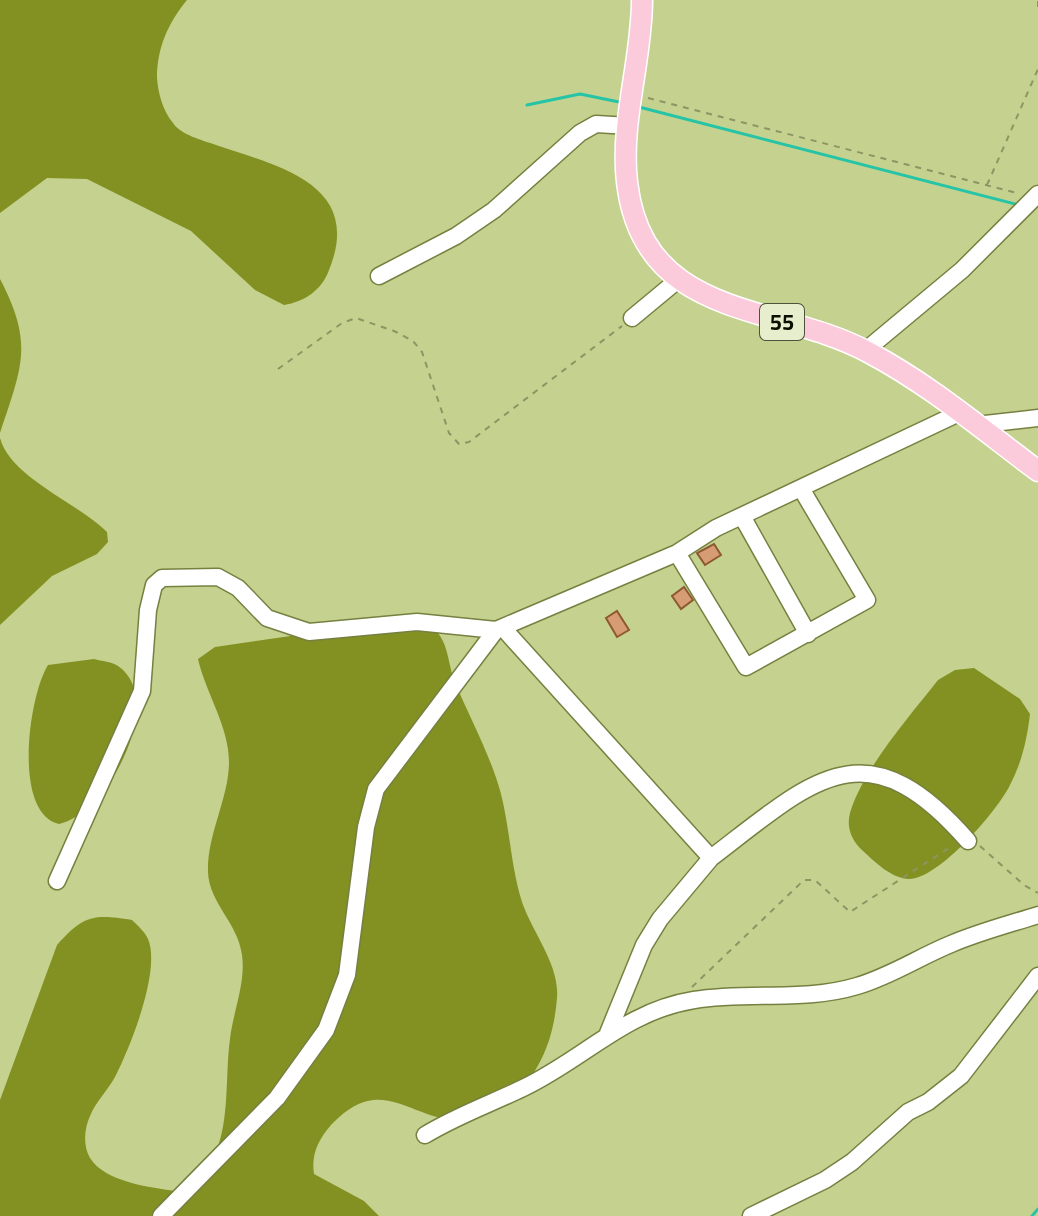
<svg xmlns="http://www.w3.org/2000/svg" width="1038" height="1216" viewBox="0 0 1038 1216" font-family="'Titillium Web',sans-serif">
	<rect width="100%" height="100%" fill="#c5d18e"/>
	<!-- forest -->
	<path fill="#839022" d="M0 0H187C168 23 157 48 157 78 158 93 163 111 173 123 181 135 202 140 216 145 278 166 364 184 329 270 322 290 304 302 284 305L255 290 191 231 87 179 47 178 0 213Z
		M0 279C34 344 22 366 0 433Z
		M0 438C10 477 78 503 107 532L108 542 97 554 52 576 0 625Z
		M409 619C417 622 430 625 436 631 449 644 448 666 455 682 470 719 491 756 501 794 510 830 511 867 522 902 532 932 560 965 557 998 554 1036 542 1070 514 1096 500 1109 481 1120 460 1120 409 1120 382 1071 331 1125 318 1140 311 1155 314 1174L364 1201 379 1216H0V1100L57 945C84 915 93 914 132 920 137 925 145 932 148 939 161 970 131 1045 116 1075 109 1089 96 1101 90 1116 84 1129 83 1146 90 1158 105 1182 149 1187 175 1191 186 1181 208 1167 215 1154 230 1121 225 1075 230 1039 233 1012 246 983 242 955 238 923 209 903 208 872 207 835 228 800 229 764 230 728 206 694 198 659L215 647Z
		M94 659C101 661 113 662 118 666 167 699 109 813 59 824 12 813 29 695 48 665Z
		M974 668 1020 699 1030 714C1027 739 1022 762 1010 785 998 810 939 879 909 879 891 878 876 863 863 851 852 841 846 828 850 813 863 769 909 717 938 680L955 670Z"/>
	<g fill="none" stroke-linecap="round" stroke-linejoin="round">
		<!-- stream -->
		<path stroke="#25c4a7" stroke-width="3" d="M527 105 580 94 624 103
			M639 107 1019 205
			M1032 1216 1038 1209"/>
	</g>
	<!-- building -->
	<path fill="#d69c73" stroke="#8e5931" stroke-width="2" d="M714 544 721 555 705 565 697 553Z
		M684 587 693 600 681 609 672 596Z
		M617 611 629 630 617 637 606 618Z"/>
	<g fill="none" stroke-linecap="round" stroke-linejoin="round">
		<!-- minor casing -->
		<g stroke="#768040" stroke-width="19">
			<path id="minor" d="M379 276 456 236 494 210 580 133 596 124 629 126
				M632 318 679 279
				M866 350 962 270 1038 194
				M976 425 1038 418
				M743 518 808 634
				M677 553 746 667 867 600 802 490
				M503 628 711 858 660 919 644 945 608 1033
				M711 858C813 780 865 723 968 841
				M57 881 142 691 148 610 154 585 162 578 218 577 238 588 267 618 309 632 417 622 496 630
				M425 1135C456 1116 490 1104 523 1088 584 1059 625 1011 694 1000 748 991 804 1002 857 986 891 976 919 957 951 944 979 932 1010 924 1038 915
				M161 1216 277 1098 326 1030 347 975 366 827 376 789 496 630 677 553 716 528 959 413
				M751 1216 825 1180 852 1162 908 1112 928 1102 961 1076 1038 976"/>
		</g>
		<!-- major casing -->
		<g stroke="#fff" stroke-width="23">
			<path id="major" d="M642 0C642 60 620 122 627 182 643 321 777 303 868 352 929 384 983 430 1038 471"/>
		</g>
		<!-- path -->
		<path stroke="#8c9563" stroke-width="2" stroke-dasharray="6 6" stroke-linecap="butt" d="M1038 1V8
			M648 98 1017 193
			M987 185 1038 69
			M278 369 342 323 356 318 394 331 413 341 422 352 449 433 459 444 469 442 622 326
			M980 846 1024 885 1038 893
			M692 987 804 880H815L850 912 952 846"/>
		<!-- minor -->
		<use href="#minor" stroke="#fff" stroke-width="16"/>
		<!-- major -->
		<use href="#major" stroke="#fbcbdc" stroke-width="20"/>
	</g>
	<g text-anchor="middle" stroke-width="6" stroke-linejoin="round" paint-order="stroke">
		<!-- shield labels -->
		<rect fill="#e7eecd" stroke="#4d513e" stroke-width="2" x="760" y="304" width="44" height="36" rx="6"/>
		<g font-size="22" font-weight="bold" fill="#0b0e00">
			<text x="782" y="330">55</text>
		</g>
	</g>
</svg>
